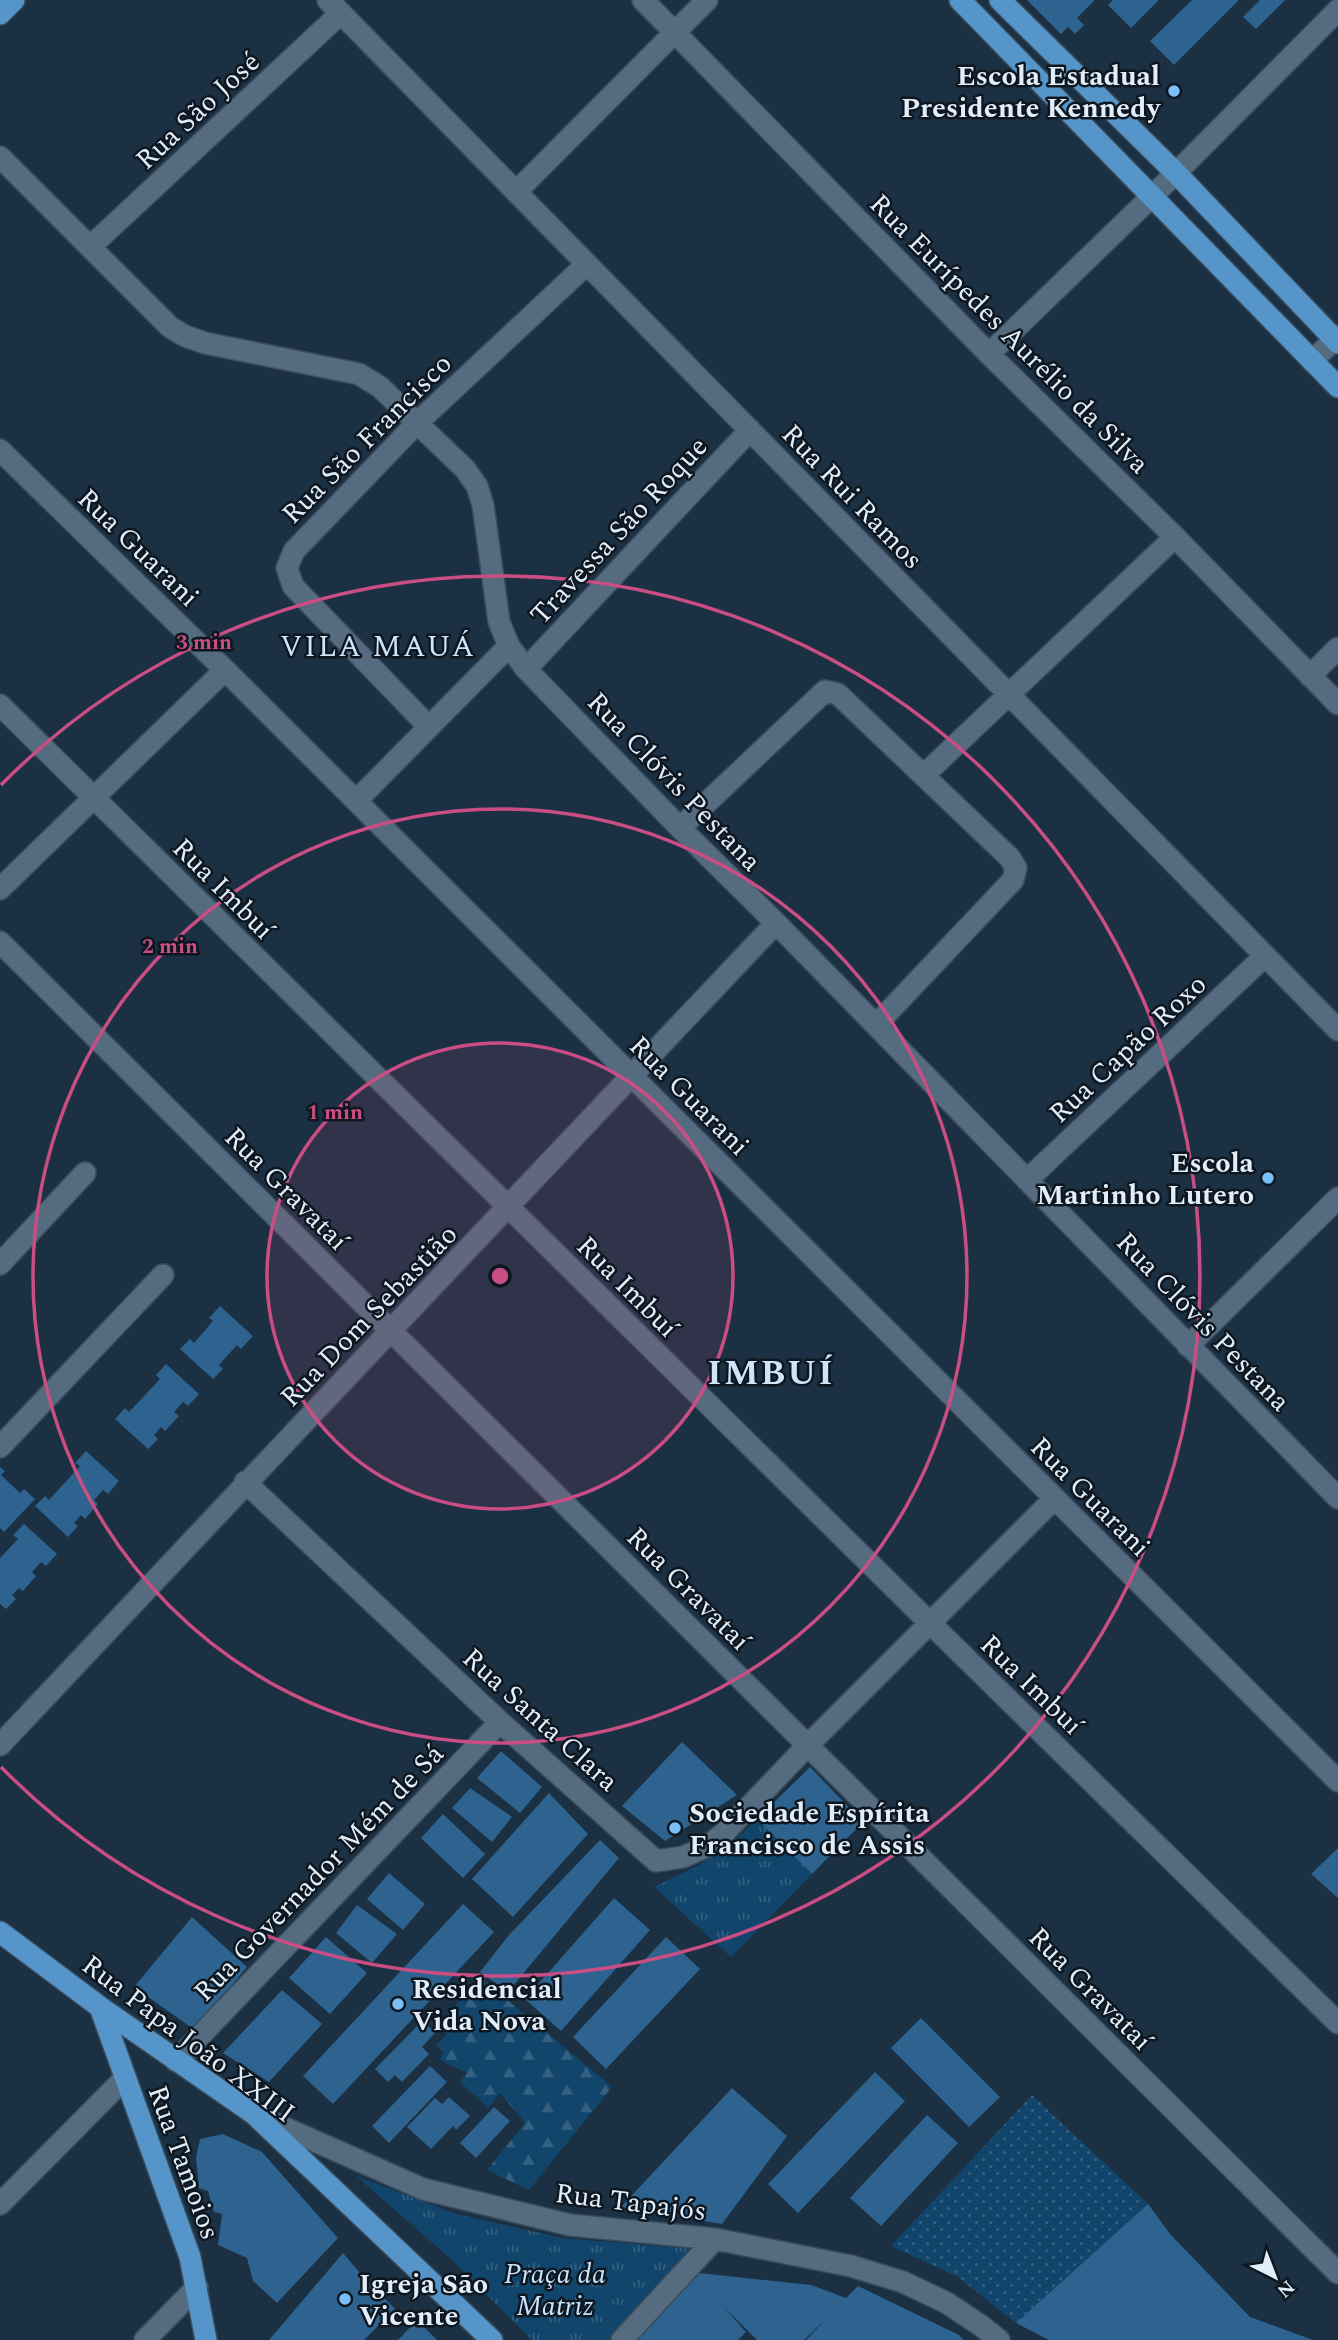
<svg xmlns="http://www.w3.org/2000/svg" width="1338" height="2340" viewBox="0 0 1338 2340" font-family="Spectral,serif">
	<defs>
		<pattern id="grass-dots" width="8" height="8" patternUnits="userSpaceOnUse" patternTransform="scale(1.75)"><rect width="8" height="8" fill="#12456b"/><path d="M2 2h.1M6 6h.1" fill="none" stroke="#346081" stroke-width="1.8" stroke-linecap="round"/></pattern>
		<pattern id="forest-firs" width="22" height="20" patternUnits="userSpaceOnUse" patternTransform="scale(1.75)"><rect width="22" height="20" fill="#12456b"/><path d="M5 1l3.5 6h-7zM16 11l3.5 6h-7z" fill="#346081"/></pattern>
		<pattern id="park-tufts" width="24" height="20" patternUnits="userSpaceOnUse" patternTransform="scale(1.75)"><rect width="24" height="20" fill="#12456b"/><path d="M3 7l-1-3M5 7V3M7 7l1-3M15 17l-1-3M17 17v-4M19 17l1-3" fill="none" stroke="#346081"/></pattern>
	</defs>
	<rect width="100%" height="100%" fill="#1b3042"/>
	<!-- grass -->
	<path fill="url(#grass-dots)" d="M1032 2095 1148 2204 1016 2323 958 2277 891 2246Z"/>
	<!-- forest -->
	<path fill="url(#forest-firs)" d="M481 1978 612 2087 529 2190 487 2170 525 2123 500 2093 488 2108 460 2082 467 2073 440 2060 443 2052 436 2045 447 2034 438 2024Z"/>
	<!-- park -->
	<path fill="url(#park-tufts)" d="M757 1819 812 1874 731 1957 654 1887 699 1865 725 1849Z
		M356 2176 456 2214 563 2238 693 2249 610 2340H532L452 2260Z"/>
	<!-- building -->
	<path fill="#2d638e" d="M1027 0H1095L1077 18 1084 25 1075 34 1068 27 1061 34Z
		M1113 0H1159L1131 28 1108 5Z
		M1192 0H1239L1174 65 1150 41Z
		M1260 0H1285L1256 29 1243 17Z
		M220 1306 253 1336 241 1349 237 1345 219 1365 223 1369 213 1379 180 1349 190 1339 194 1343 213 1321 209 1318Z
		M166 1364 199 1394 188 1406 183 1402 174 1412 179 1416 165 1431 161 1427 154 1435 158 1439 148 1449 115 1419 125 1408 129 1412 160 1379 156 1375Z
		M86 1451 119 1481 108 1494 103 1490 94 1500 98 1504 85 1519 81 1515 74 1523 78 1526 68 1537 35 1506 45 1496 49 1500 80 1466 75 1463Z
		M0 1467 5 1471 1 1475 20 1493 24 1489 35 1499 4 1532 0 1528Z
		M24 1524 57 1554 46 1566 41 1562 32 1572 36 1576 23 1591 19 1588 12 1595 16 1599 6 1609 0 1604V1558L18 1539 13 1535Z
		M682 1742 737 1795 665 1841 622 1806Z
		M501 1751 542 1787 520 1813 477 1778Z
		M810 1767 863 1822 812 1874 757 1819Z
		M470 1788 512 1817 492 1842 452 1808Z
		M549 1793 588 1834 513 1917 472 1879Z
		M443 1814 485 1854 463 1878 421 1838Z
		M600 1840 619 1858 512 1987 504 1989 480 1972 509 1935Z
		M1338 1848V1898L1311 1874Z
		M389 1873 425 1904 403 1930 367 1899Z
		M614 1898 650 1930 561 2031 525 1999Z
		M463 1904 494 1932 333 2104 303 2076Z
		M357 1905 397 1934 372 1963 336 1933Z
		M192 1917 247 1967 195 2030 134 1987Z
		M326 1937 367 1973 330 2014 289 1978Z
		M666 1937 700 1969 606 2069 573 2037Z
		M282 1990 322 2024 269 2082 223 2053Z
		M921 2018 1000 2097 969 2127 891 2048Z
		M423 2020 435 2033 422 2047 429 2054 402 2082 395 2075 388 2082 375 2069Z
		M430 2066 447 2082 389 2143 372 2126Z
		M875 2072 905 2101 798 2213 768 2184Z
		M732 2088 787 2136 722 2224 621 2207Z
		M449 2097 470 2116 456 2130 453 2126 431 2149 407 2127 435 2098 442 2104Z
		M494 2107 510 2121 476 2158 460 2143Z
		M927 2115 958 2143 881 2226 850 2198Z
		M223 2134 262 2152 338 2238 277 2303 253 2281 247 2258 218 2245 222 2214 214 2212 208 2191 199 2188 196 2157 200 2139Z
		M1148 2204 1170 2234 1250 2317 1313 2340H1049L1016 2323Z
		M343 2253 360 2273 395 2309 364 2340H269Z
		M690 2272 811 2285 846 2298 858 2286 959 2335 964 2340H806L826 2319 804 2340H757L723 2306 746 2332 738 2340H629Z
		M417 2320 437 2340H398Z"/>
	<g fill="none" stroke-linecap="round" stroke-linejoin="round">
		<!-- minor casing -->
		<g stroke="#394b5a" stroke-width="24">
			<path id="minor" d="M328 0 1338 1030
				M643 0 989 354 1175 537 1338 704
				M0 157 170 327 185 336 205 343 359 374 380 387 417 423 465 469 477 486 483 505 499 622 509 646 526 669 680 828 776 923 1338 1498
				M516 192 707 0
				M90 247 341 13
				M989 354 1176 173 1338 10
				M1312 361 1338 336
				M0 450 225 670 1338 1781
				M526 669 750 430
				M1310 676 1338 648
				M0 705 930 1623 1338 2023
				M428 726 293 586 287 568 294 551 417 423 587 264
				M925 774 1175 537
				M356 801 509 646
				M680 828 825 691 838 694 1010 858 1016 868 1013 880 876 1025
				M0 889 225 670
				M0 942 1338 2273
				M1027 1180 1265 956
				M0 1264 85 1173
				M1188 1346 1338 1198
				M0 1447 163 1275
				M245 1482 500 1722 656 1861 683 1857 708 1846 724 1833 808 1745 1054 1499
				M0 1745C257 1469 518 1198 776 923
				M176 2061 500 1722
				M256 2115 423 2189 570 2225 715 2239 851 2266 903 2282 947 2303 980 2325 999 2340
				M0 2204 125 2078
				M145 2340 197 2287
				M622 2340 715 2239"/>
		</g>
		<!-- major casing -->
		<g stroke="#394b5a" stroke-width="24">
			<path id="major" d="M960 0 1338 387
				M1000 0 1176 173 1338 343
				M0 14 14 0
				M0 1932 100 2007 254 2114 492 2340
				M100 2007 190 2257 206 2340"/>
		</g>
		<!-- minor -->
		<use href="#minor" stroke="#546b80" stroke-width="21"/>
		<!-- major -->
		<use href="#major" stroke="#5595c9" stroke-width="21"/>
	</g>
	<!-- distance rings -->
	<circle cx="500" cy="1276" r="233" fill="#ca4e83" fill-opacity=".12"/>
	<g fill="none" stroke="#ca4e83" stroke-width="3.5">
		<circle cx="500" cy="1276" r="233"/>
		<circle cx="500" cy="1276" r="467"/>
		<path d="M1 785A700 700 0 1 1 1 1767"/>
	</g>
	<!-- markers -->
	<g fill="#7abff8" stroke="#0e171f" stroke-width="2.5">
		<circle cx="1174" cy="91" r="7"/>
		<circle cx="1268" cy="1178" r="7"/>
		<circle cx="675" cy="1828" r="7"/>
		<circle cx="398" cy="2004" r="7"/>
		<circle cx="345" cy="2299" r="7"/>
	</g>
	<g text-anchor="middle" stroke-width="5" stroke-linejoin="round" paint-order="stroke">
		<!-- poi labels -->
		<g font-size="28" font-weight="bold" fill="#e1eefa" stroke="#0e171f" text-anchor="start">
			<text x="1160" y="85" text-anchor="end">Escola Estadual<tspan x="1160" dy="32">Presidente Kennedy</tspan></text>
			<text x="1254" y="1172" text-anchor="end">Escola<tspan x="1254" dy="32">Martinho Lutero</tspan></text>
			<text x="689" y="1822">Sociedade Espírita<tspan x="689" dy="32">Francisco de Assis</tspan></text>
			<text x="412" y="1998">Residencial<tspan x="412" dy="32">Vida Nova</tspan></text>
			<text x="359" y="2293">Igreja São<tspan x="359" dy="32">Vicente</tspan></text>
		</g>
		<!-- street labels -->
		<g font-size="28" fill="#e1eefa" stroke="#0e171f">
			<text transform="translate(197 110) rotate(-43)" y="10">Rua São José</text>
			<text transform="translate(1010 333) rotate(45)" y="10">Rua Eurípedes Aurélio da Silva</text>
			<text transform="translate(366 438) rotate(-45)" y="10">Rua São Francisco</text>
			<text transform="translate(853 496) rotate(46)" y="10">Rua Rui Ramos</text>
			<text transform="translate(618 530) rotate(-47)" y="10">Travessa São Roque</text>
			<text transform="translate(139 547) rotate(44)" y="10">Rua Guarani</text>
			<text transform="translate(675 781) rotate(46)" y="10">Rua Clóvis Pestana</text>
			<text transform="translate(224 888) rotate(45)" y="10">Rua Imbuí</text>
			<text transform="translate(1127 1048) rotate(-43)" y="10">Rua Capão Roxo</text>
			<text transform="translate(690 1095) rotate(45)" y="10">Rua Guarani</text>
			<text transform="translate(287 1188) rotate(45)" y="10">Rua Gravataí</text>
			<text transform="translate(628 1286) rotate(45)" y="10">Rua Imbuí</text>
			<text transform="translate(368 1315) rotate(-46)" y="10">Rua Dom Sebastião</text>
			<text transform="translate(1204 1321) rotate(46)" y="10">Rua Clóvis Pestana</text>
			<text transform="translate(1091 1496) rotate(45)" y="10">Rua Guarani</text>
			<text transform="translate(689 1588) rotate(45)" y="10">Rua Gravataí</text>
			<text transform="translate(1032 1684) rotate(44)" y="10">Rua Imbuí</text>
			<text transform="translate(541 1719) rotate(42)" y="10">Rua Santa Clara</text>
			<text transform="translate(318 1872) rotate(-46)" y="10">Rua Governador Mém de Sá</text>
			<text transform="translate(1091 1988) rotate(45)" y="10">Rua Gravataí</text>
			<text transform="translate(189 2038) rotate(37)" y="10">Rua Papa João XXIII</text>
			<text transform="translate(185 2162) rotate(70)" y="10">Rua Tamoios</text>
			<text transform="translate(631 2201) rotate(7)" y="10">Rua Tapajós</text>
		</g>
		<!-- park labels -->
		<g font-size="28" font-style="italic" fill="#c6e3fe" stroke="#0e171f">
			<text x="555" y="2283">Praça da<tspan x="555" dy="32">Matriz</tspan></text>
		</g>
		<!-- neighbourhood labels -->
		<g font-size="30" letter-spacing="2" fill="#cce5fb" stroke="#0e171f">
			<text x="378" y="656">VILA MAUÁ</text>
		</g>
		<!-- district labels -->
		<g font-size="35" font-weight="bold" letter-spacing="2" fill="#cce5fb" stroke="#0e171f">
			<text x="771" y="1384">IMBUÍ</text>
		</g>
	</g>
	<circle cx="500" cy="1276" r="10" fill="#ca4e83" stroke="#0e171f" stroke-width="3.5"/>
	<g font-size="21" text-anchor="middle" font-weight="bold" fill="#ca4e83" stroke="#0e171f" stroke-width="5" stroke-linejoin="round" paint-order="stroke">
		<text x="204" y="649">3 min</text>
		<text x="170" y="953">2 min</text>
		<text x="335" y="1119">1 min</text>
	</g>
	<!-- north arrow -->
	<g transform="translate(1275 2277) rotate(138)" stroke="#0e171f" stroke-width="5" paint-order="stroke">
	<path d="M0-5L12 26L0 18L-12 26Z" fill="#e1eefa"/>
	<text y="-10" font-size="19" font-weight="bold" text-anchor="middle" fill="#e1eefa">N</text>
	</g>
</svg>
